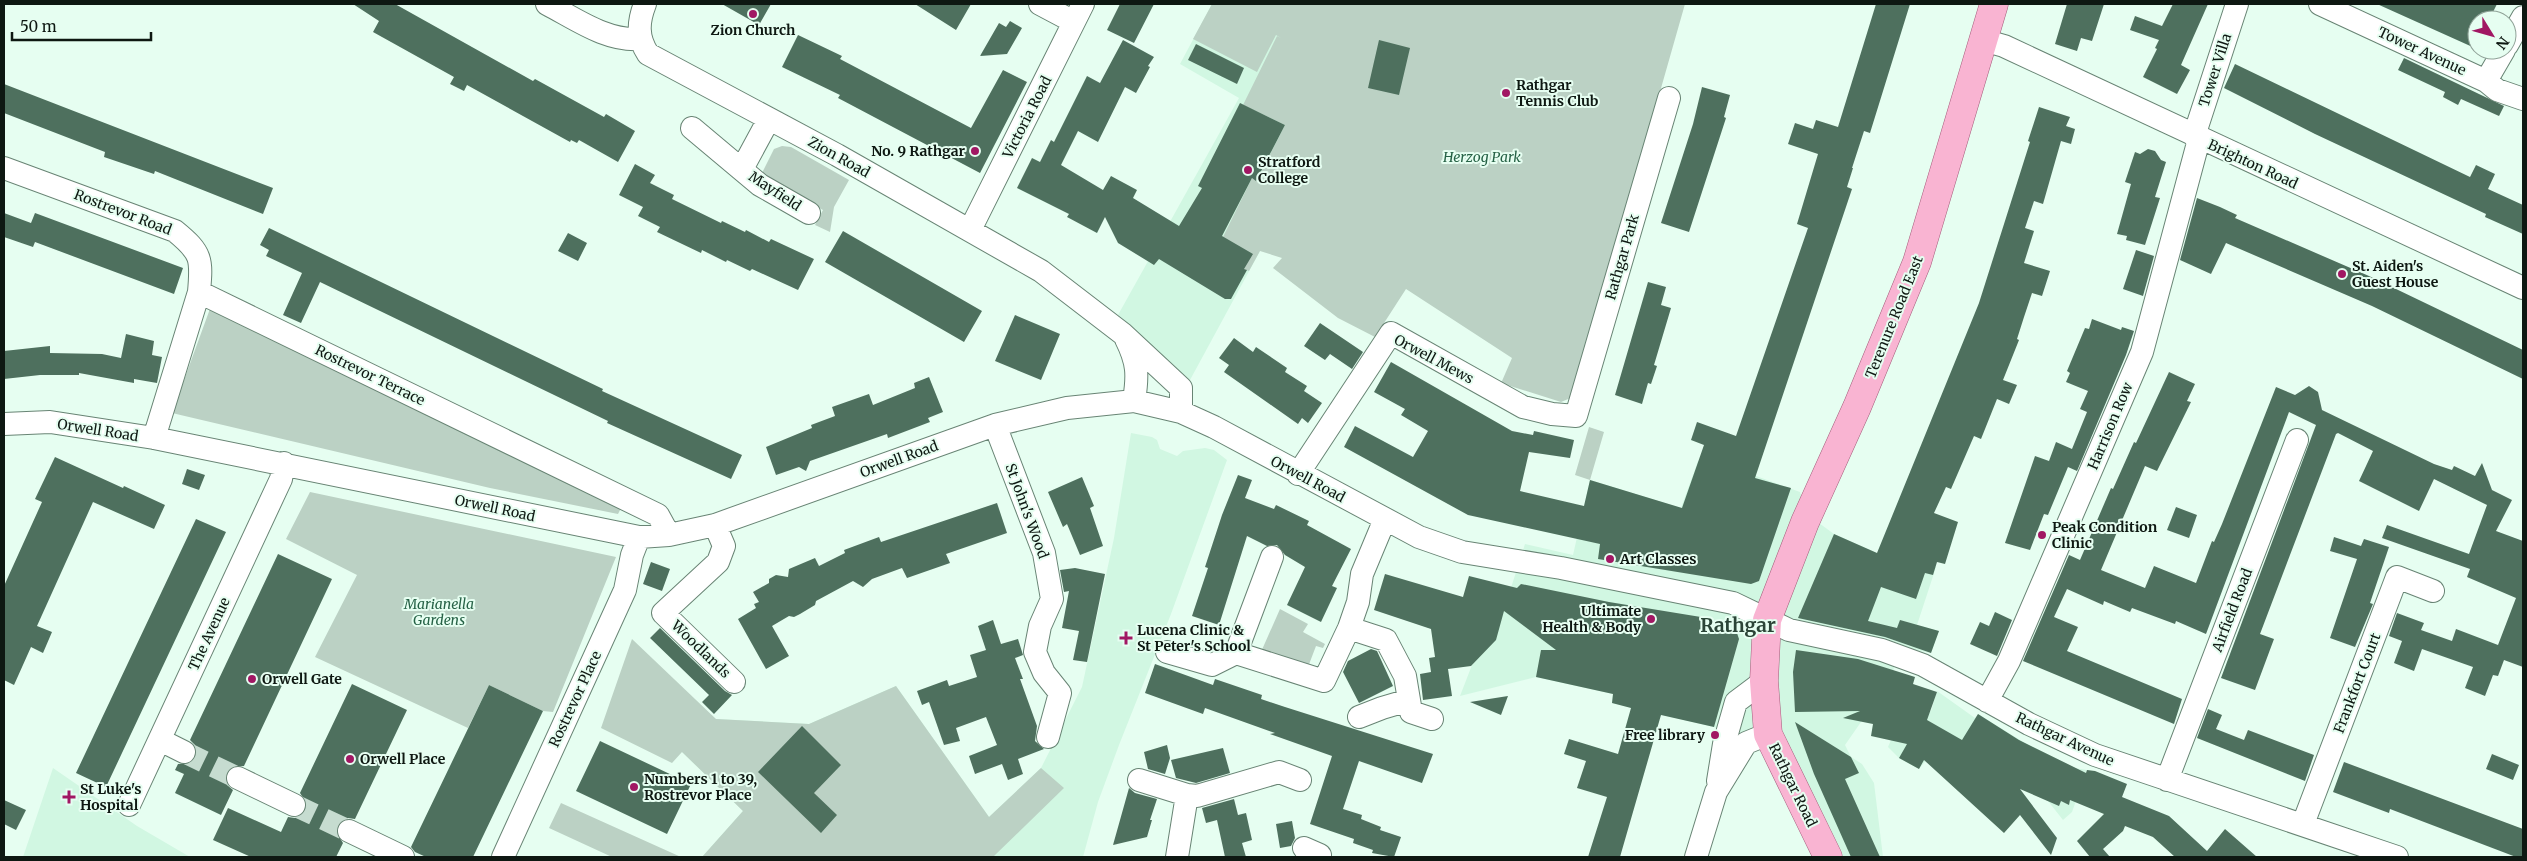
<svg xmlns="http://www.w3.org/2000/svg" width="2527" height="861" viewBox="0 0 2527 861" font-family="Merriweather,serif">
	<rect width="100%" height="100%" fill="#e6fef1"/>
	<!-- built -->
	<path fill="#d1f7e2" d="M1212 4H1384L1260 251 1190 380 1118 315 1239 98 1180 64Z
		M1131 433 1152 437 1157 440 1160 449 1177 456 1183 451 1205 448 1214 450 1227 460 1171 614 1119 745 1098 802 1083 857H702L743 811 682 752 716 719 809 724 896 686 989 817 1041 768 1082 687 1114 538Z
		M1698 461 1748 473 1800 492 1808 515 1834 534 1888 558 1907 559 1936 567 1917 625 1939 631 1931 653 1910 649 1894 667 1891 685 1863 708 1861 722 1845 745 1851 757 1862 764 1874 783 1883 857H1828L1768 734 1730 735 1714 727 1612 703 1613 694 1536 677 1460 696 1472 665 1477 659 1509 594 1525 544 1573 555 1590 480 1681 508Z
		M1937 691 1975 718 1978 714 2025 743 2075 768 2087 770 2072 812 2063 820 2048 801 1939 745 1919 769 1899 758 1888 747 1907 702 1931 711Z
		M53 768 137 826 190 857H23Z"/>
	<!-- green -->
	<path fill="#bbd1c4" d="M1212 4H1685L1573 397 1561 402 1507 385 1494 384 1502 381 1512 358 1406 289 1375 337 1338 318 1273 268 1282 258 1260 251 1249 271 1244 269 1223 237 1252 178 1257 180 1285 125 1243 105 1277 36 1281 38 1276 35 1257 72 1193 39Z
		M782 146 791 147 849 180 834 207 830 232 815 225 823 210 769 182 762 173 774 149Z
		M211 306 623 504 618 514 490 488 172 413Z
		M1589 427 1604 432 1590 480 1575 475Z
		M310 492 616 557 553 712 543 711 489 685 468 728 315 657 357 575 286 539Z
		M1280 609 1308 624 1303 632 1325 644 1323 648 1316 646 1308 667 1261 652Z
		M632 639 716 719 809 724 896 686 989 817 1041 768 1064 788 993 857H702L743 811 682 752 672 763 601 728Z
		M561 803 681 857H612L549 828Z"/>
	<!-- building -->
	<path fill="#4e705e" d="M353 4H395L533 81 535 79 604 117 606 114 635 131 618 162 579 140 577 143 571 140 570 142 467 85 464 91 450 84 454 77 373 32 379 21Z
		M722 4H771L759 25Z
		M915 4H971L956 30Z
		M1120 4H1154L1134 43 1107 30Z
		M1876 4H1910L1870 133 1864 131 1852 168H1853L1847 187 1852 189 1755 478 1791 488 1759 581 1751 584 1598 559 1600 544 1468 515 1344 447 1355 426 1413 457 1428 431 1401 415 1405 409 1374 392 1391 362 1512 431 1533 435 1534 431 1574 440 1570 458 1529 452 1520 491 1584 506 1590 480 1682 508 1704 445 1691 440 1697 422 1736 436 1808 228 1797 224 1818 154 1788 144 1795 123 1813 129 1816 120 1838 127Z
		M2067 4H2104L2092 41 2081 38 2077 51 2055 44Z
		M2173 4H2208L2181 65 2190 70 2177 94 2143 77 2157 49 2155 48 2159 40 2130 30 2135 16 2162 26Z
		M2377 4H2497L2489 20H2477V49Z
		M1010 21 1022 28 1007 54 980 56 999 23 1006 27Z
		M798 35 842 56 840 59 971 128 1003 70 1027 82 980 173 838 98 840 95 782 67Z
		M1123 40 1154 57 1148 66 1150 67 1136 93 1125 87 1098 142 1078 131 1061 165 1103 190 1111 176 1137 190 1133 198 1179 226 1202 188 1198 186 1240 103 1285 125 1256 181 1252 178 1222 236 1253 254 1244 269 1247 270 1231 299H1225L1159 259 1154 265 1118 243 1105 217 1097 233 1067 217 1069 214 1017 188 1032 158 1040 162 1051 140 1054 142 1087 76 1100 83Z
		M1379 40 1410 48 1399 95 1368 88Z
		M1196 44 1244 68 1237 84 1188 60Z
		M2404 58 2504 106 2499 116 2461 99 2458 105 2443 97 2445 92 2398 70Z
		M2235 64 2470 177 2476 165 2495 174 2488 189 2523 205V234L2485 217 2486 214 2315 134 2224 88Z
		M4 84 273 188 263 214 155 171 154 174 104 157 105 152 4 113Z
		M1702 87 1730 95 1724 117 1726 118 1689 232 1661 223 1693 124Z
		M2039 107 2070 117 2066 126 2075 129 2071 144 2061 141 2043 204 2034 201 2025 228 2034 231 2024 263 2050 271 2042 296 2032 293 2024 317 2017 339 2019 340 2003 380 2017 385 2009 404 1997 399 1981 439 1974 436 1951 489 1946 487 1934 513 1958 522 1945 564 1937 562 1933 575 1925 573 1916 599 1881 587 1868 621 1897 628 1900 620 1939 631 1931 653 1885 637 1798 618 1834 534 1877 553 1979 303 2030 142 2028 141Z
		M2148 149 2155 151 2161 160 2166 162 2155 197 2160 198 2145 245 2126 240 2127 236 2117 234 2131 184 2125 182 2135 152 2140 154Z
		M635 164 655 175 650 183 674 195 672 199 721 223 722 221 745 232 746 230 769 242 771 239 814 259 798 290 752 269 750 271 727 260 726 262 702 250 701 253 657 232 660 227 638 216 643 207 619 195Z
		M2197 198 2220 207 2237 215 2235 218 2369 276 2523 350V379L2372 306 2226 243 2211 274 2180 260Z
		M4 213 31 223 35 213 183 268 174 294 35 242 33 247 4 237Z
		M269 228 603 389 602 391 742 455 731 479 607 423 608 421 320 282 301 323 283 315 302 273 266 256 269 250 260 245Z
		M843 231 982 311 964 342 825 262Z
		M568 233 587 243 578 261 558 251Z
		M2136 250 2154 256 2143 296 2123 289Z
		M1648 282 1666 287 1661 305 1671 308 1654 365 1657 366 1651 384 1648 383 1642 404 1615 395Z
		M1015 315 1060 334 1041 380 995 361Z
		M2092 319 2121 330 2122 327 2134 331 2126 355 2077 471 2068 467 2048 515 2044 514 2030 550 2005 543 2035 456 2049 461 2056 442 2072 449 2087 412 2080 409 2088 391 2066 382 2070 373 2067 371 2085 328 2089 329Z
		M1320 323 1363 352 1352 369 1330 354 1325 360 1304 346Z
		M126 334 154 341 152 355 162 357 157 383 134 379V383L79 373V375H40L4 379V351L50 346V353L102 354 121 358Z
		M1234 338 1253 352 1256 347 1287 368 1285 372 1307 386 1304 391 1322 403 1308 423 1302 418 1298 424 1224 372 1229 365 1219 358Z
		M2169 372 2195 384 2187 401 2191 402 2157 471 2145 466 2101 570 2145 588 2154 566 2196 583 2212 541 2214 542 2222 524 2276 387 2295 395 2309 386 2318 392 2322 410 2434 464 2452 470 2454 466 2475 476 2482 463 2492 490 2512 500 2496 531 2523 541V667L2504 660 2498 676 2493 675 2485 696 2465 688 2473 667 2422 649 2414 671 2394 663 2402 641 2389 636 2397 613 2424 623 2421 630 2452 641 2456 629 2498 645 2516 598 2467 577 2470 569 2382 538 2387 525 2469 554 2487 505 2434 479 2419 511 2359 481 2373 451 2338 433 2336 434 2260 634 2274 639 2255 690 2221 678 2316 425 2289 412 2206 634 2176 621 2175 624 2132 608 2130 612 2104 601 2103 605 2067 589 2054 617 2078 627 2067 651 2182 699 2174 724 2023 661 2069 555 2080 560 2111 488 2113 489 2134 442 2136 443Z
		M929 377 943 412 928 418 930 422 888 438 887 434 810 461 806 471 799 467 776 475 766 447 812 428 811 425 835 416 832 407 869 394 873 405 915 388 914 383Z
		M55 457 123 488 124 486 165 505 154 529 93 502 37 626 52 632 43 653 31 647 14 685 4 680V586L42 502 35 499Z
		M187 469 205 475 199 490 182 484Z
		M1238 475 1252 480 1245 498 1274 509 1276 505 1309 521 1307 525 1351 549 1332 586 1337 588 1321 622 1287 605 1305 567 1285 555 1277 545 1267 546 1247 536 1219 625 1192 616 1208 568 1205 567 1222 515Z
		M1082 477 1094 506 1090 508 1103 546 1080 555 1067 524 1063 527 1048 492Z
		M997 503 1007 533 946 554 950 563 907 578 902 568 872 579 863 587 853 581 816 601 815 605 800 614 794 617 789 616 772 626 789 656 766 669 738 619 756 608 754 604 759 602 753 592 769 583V579L776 575 788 577 789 569 815 558 819 566 845 553 844 550 879 537 881 542Z
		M2176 507 2197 515 2189 538 2167 530Z
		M196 519 226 532 106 787 76 773Z
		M2334 537 2361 546 2364 539 2389 547 2370 603 2373 604 2355 647 2330 638 2357 559 2330 551Z
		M278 554 332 579 244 766 231 767 226 773 227 785 233 790 221 815 175 793 184 774 175 770 178 764 191 763 196 757 195 745 190 740Z
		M651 562 670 569 662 591 643 584Z
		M1075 568 1105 574 1087 662 1073 660 1079 631 1062 628 1069 591 1064 592 1060 570Z
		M1385 574 1463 597 1469 576 1517 588 1521 584 1609 602 1707 618 1706 625 1737 633 1739 639 1714 727 1661 715 1620 857H1588L1607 797 1577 788 1586 761 1564 754 1569 739 1618 754 1631 708 1612 703 1613 694 1536 677 1541 650H1556L1504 611 1496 640 1471 666 1448 669 1452 696 1423 700 1420 674 1431 672 1429 658 1435 657 1431 629 1374 610Z
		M1995 612 2012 620 1997 656 1970 644 1980 622 1989 626Z
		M993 620 1001 644 1018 639 1023 655 1015 658 1023 679H1020L1037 726 1035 741 1044 749 1018 759 1023 774 1008 780 1002 764 975 774 969 756 997 745 986 717 956 728 960 741 944 745 929 702 922 705 917 691 947 680 949 686 977 677 970 655 986 650 978 626Z
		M660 628 725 691 732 695 714 714 702 702 709 695 650 638Z
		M1371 649 1377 651 1393 686 1359 703 1343 672 1348 661Z
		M1796 650 1858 659 1915 677 1913 684 1937 692 1927 720 1962 740 1978 714 2019 740 2086 773 2087 770 2095 771 2127 784 2122 797 2169 816 2207 851 2225 829 2257 857H2175L2153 837 2125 826 2123 831 2103 849 2110 857H2090L2077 841 2104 814 2070 800 2069 805 2061 801 2059 806 2020 789 2057 838 2051 855 2020 815 2004 833 1924 760 1919 769 1899 758 1907 744 1871 736 1873 724 1843 718 1860 711 1795 712 1793 672Z
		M1155 664 1213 685 1215 679 1262 695 1261 699 1285 707 1433 754 1422 783 1359 761 1343 809 1362 815 1361 819 1381 827 1380 830 1401 837 1394 857 1372 853 1373 850 1353 843 1354 839 1310 824 1332 756 1270 734 1275 733 1205 708 1203 714 1145 693Z
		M352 684 407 710 355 819 348 818 337 825 336 832 343 843 336 857H251L213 840 228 808 281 832 288 817 295 818 302 816 307 804 300 793Z
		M489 685 543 711 473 857H426L415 852 411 847Z
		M1508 696 1501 715 1470 702Z
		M2208 709 2222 715 2216 729 2244 740 2248 730 2314 755 2305 781 2197 738Z
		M1795 722 1851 757 1859 773 1845 779 1880 857H1851L1814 774Z
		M802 726 841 765 814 793 837 815 821 833 758 772Z
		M600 741 691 784 667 834 576 791Z
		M1167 745 1170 758 1165 774 1148 769 1144 752Z
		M1223 748 1230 773 1196 783 1176 778 1171 760Z
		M2492 754 2519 765 2513 780 2486 769Z
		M2344 762 2523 829V857H2516L2390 809 2389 813 2333 792Z
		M1129 788 1135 793 1157 799 1150 820H1152L1147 837 1113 845Z
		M1234 799 1238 815 1246 813 1252 840 1242 843 1246 857H1225L1217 820 1206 823 1202 808Z
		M4 800 26 810 16 830 4 824Z
		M1292 821 1295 838 1291 846 1280 848 1276 824Z"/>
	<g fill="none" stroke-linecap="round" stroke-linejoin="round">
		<!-- minor-tunnel -->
		<path stroke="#c6dcd0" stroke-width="22" stroke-dasharray="22 11" stroke-linecap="butt" d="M184 752 238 778
			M294 805 349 831"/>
		<!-- minor casing -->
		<g stroke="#688474" stroke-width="24">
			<path id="minor" d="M547 4C576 19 607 42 641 39
				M645 4C638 22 637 37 648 54L837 155 1041 271 1123 334 1181 388V412
				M1040 4 1074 22
				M2320 4 2486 81 2497 90 2523 99
				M1983 40 2004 46 2523 288
				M2507 45 2523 17
				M2486 81 2504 50
				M692 128 760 185 809 213
				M2194 136 2237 4
				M4 168 175 231C202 253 202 259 199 292
				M742 169 769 119
				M970 230 1083 4
				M1126 339C1138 363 1138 375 1134 401
				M4 424 50 422 154 438 639 537 669 535 715 525 995 425 1067 408 1134 401 1181 412 1214 427 1419 537 1462 552 1561 568 1733 603 1789 630 1882 650 1923 665 2029 724 2095 755 2397 857
				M995 425 1044 553 1052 599 1040 626 1035 652 1044 673 1060 693 1048 737
				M154 438 199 292 658 515 669 535
				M1298 474 1391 333 1523 407 1552 414 1576 416 1669 98
				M715 525 724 546 718 562 663 613 734 682
				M1272 557 1236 653 1324 681 1349 628 1358 602 1362 574 1385 519
				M1349 628 1386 640 1405 676 1409 700
				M1167 652 1212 665 1236 653
				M1987 701 2009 661 2142 352 2199 139
				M1359 717 1382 708 1409 700 1411 712 1432 719
				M160 740 184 752
				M238 778 294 805
				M1139 780 1187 795 1197 796 1279 772 1300 780
				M2167 780 2297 440
				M1718 781 1724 744 1736 702 1764 681
				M129 805 281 479 284 463
				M2303 824 2397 577 2433 591
				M349 831 403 857
				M1304 848 1320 855 1319 857
				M503 857 625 590 632 555 639 537
				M1177 857 1187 795
				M1696 857 1716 792 1746 743 1768 734"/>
		</g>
		<!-- major casing -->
		<g stroke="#a45d7b" stroke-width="29">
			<path id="major" d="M1828 857 1768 734 1764 681 1767 620 1805 522 1857 407 1917 262 1994 4"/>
		</g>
		<!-- minor -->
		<use href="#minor" stroke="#fff" stroke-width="22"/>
		<!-- major -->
		<use href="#major" stroke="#f9b4d2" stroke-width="28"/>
	</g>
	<!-- markers -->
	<g fill="#a11763" stroke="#e6fef1" stroke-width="2">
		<circle cx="753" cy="14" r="5"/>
		<circle cx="1506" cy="93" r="5"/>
		<circle cx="975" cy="151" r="5"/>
		<circle cx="1248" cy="170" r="5"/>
		<circle cx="2342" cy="274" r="5"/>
		<circle cx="2042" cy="535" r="5"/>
		<circle cx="1610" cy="559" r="5"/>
		<circle cx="1651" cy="619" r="5"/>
		<path d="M1123.5 630.5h5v5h5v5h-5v5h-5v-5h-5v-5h5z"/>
		<circle cx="252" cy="679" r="5"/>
		<circle cx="1715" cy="735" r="5"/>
		<circle cx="350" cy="759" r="5"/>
		<circle cx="634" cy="787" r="5"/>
		<path d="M66.5 789.5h5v5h5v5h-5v5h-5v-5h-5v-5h5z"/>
	</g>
	<g text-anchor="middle" stroke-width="4" stroke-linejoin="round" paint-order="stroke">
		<!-- poi labels -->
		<g font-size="14" font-weight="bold" fill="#0e1812" stroke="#e6fef1" text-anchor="start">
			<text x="753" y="35" text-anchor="middle">Zion Church</text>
			<text x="1516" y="90">Rathgar<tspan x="1516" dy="16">Tennis Club</tspan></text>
			<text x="965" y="156" text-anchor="end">No. 9 Rathgar</text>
			<text x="1258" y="167">Stratford<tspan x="1258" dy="16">College</tspan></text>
			<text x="2352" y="271">St. Aiden's<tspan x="2352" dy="16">Guest House</tspan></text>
			<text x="2052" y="532">Peak Condition<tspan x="2052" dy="16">Clinic</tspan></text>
			<text x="1620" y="564">Art Classes</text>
			<text x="1641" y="616" text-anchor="end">Ultimate<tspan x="1641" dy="16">Health &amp; Body</tspan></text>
			<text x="1137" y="635">Lucena Clinic &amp;<tspan x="1137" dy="16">St Peter's School</tspan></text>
			<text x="262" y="684">Orwell Gate</text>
			<text x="1705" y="740" text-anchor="end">Free library</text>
			<text x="360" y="764">Orwell Place</text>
			<text x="644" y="784">Numbers 1 to 39,<tspan x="644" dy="16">Rostrevor Place</tspan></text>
			<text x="80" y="794">St Luke's<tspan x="80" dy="16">Hospital</tspan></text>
		</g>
		<!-- street labels -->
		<g font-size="14" fill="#0e1812" stroke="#e6fef1">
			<text transform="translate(2422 51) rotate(25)" y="5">Tower Avenue</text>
			<text transform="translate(2215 70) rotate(-72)" y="5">Tower Villa</text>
			<text transform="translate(1027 117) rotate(-63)" y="5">Victoria Road</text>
			<text transform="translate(839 157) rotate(29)" y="5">Zion Road</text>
			<text transform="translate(2253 164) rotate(25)" y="5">Brighton Road</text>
			<text transform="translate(775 191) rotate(33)" y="5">Mayfield</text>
			<text transform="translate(123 212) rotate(21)" y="5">Rostrevor Road</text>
			<text transform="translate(1622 257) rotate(-74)" y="5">Rathgar Park</text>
			<text transform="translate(1894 317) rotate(-68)" y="5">Terenure Road East</text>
			<text transform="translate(1434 359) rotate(28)" y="5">Orwell Mews</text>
			<text transform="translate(370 375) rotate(26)" y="5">Rostrevor Terrace</text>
			<text transform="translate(2110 426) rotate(-67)" y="5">Harrison Row</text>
			<text transform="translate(98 430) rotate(9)" y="5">Orwell Road</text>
			<text transform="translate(899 459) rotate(-20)" y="5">Orwell Road</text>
			<text transform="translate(1308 479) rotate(28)" y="5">Orwell Road</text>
			<text transform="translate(495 508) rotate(12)" y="5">Orwell Road</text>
			<text transform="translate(1027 511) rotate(70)" y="5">St John's Wood</text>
			<text transform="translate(2232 610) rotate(-69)" y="5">Airfield Road</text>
			<text transform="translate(209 634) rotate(-65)" y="5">The Avenue</text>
			<text transform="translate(701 649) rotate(44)" y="5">Woodlands</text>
			<text transform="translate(2357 683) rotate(-69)" y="5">Frankfort Court</text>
			<text transform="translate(575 699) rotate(-65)" y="5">Rostrevor Place</text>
			<text transform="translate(2065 739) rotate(25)" y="5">Rathgar Avenue</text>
			<text transform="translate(1793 785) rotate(64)" y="5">Rathgar Road</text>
		</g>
		<!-- park labels -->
		<g font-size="14" font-style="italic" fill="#266246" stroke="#e6fef1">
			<text x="1482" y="162">Herzog Park</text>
			<text x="439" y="609">Marianella<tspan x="439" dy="16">Gardens</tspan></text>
		</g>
		<!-- district labels -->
		<g font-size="19" font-weight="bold" fill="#2b4437" stroke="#e6fef1">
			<text x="1738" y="632">Rathgar</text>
		</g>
	</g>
	<!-- border -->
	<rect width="2527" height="861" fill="none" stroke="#0e1812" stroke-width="10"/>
	<!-- north arrow -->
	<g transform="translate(2492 35) rotate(127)"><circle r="24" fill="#e6fef1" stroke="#90a298"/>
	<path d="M0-4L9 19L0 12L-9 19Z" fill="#a11763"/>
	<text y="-8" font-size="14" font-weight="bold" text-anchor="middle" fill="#0e1812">N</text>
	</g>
	<!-- scale -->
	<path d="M12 32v8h139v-8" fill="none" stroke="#0e1812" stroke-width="2.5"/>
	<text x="20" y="32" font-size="15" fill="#0e1812" stroke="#e6fef1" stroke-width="4" paint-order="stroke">50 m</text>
</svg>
